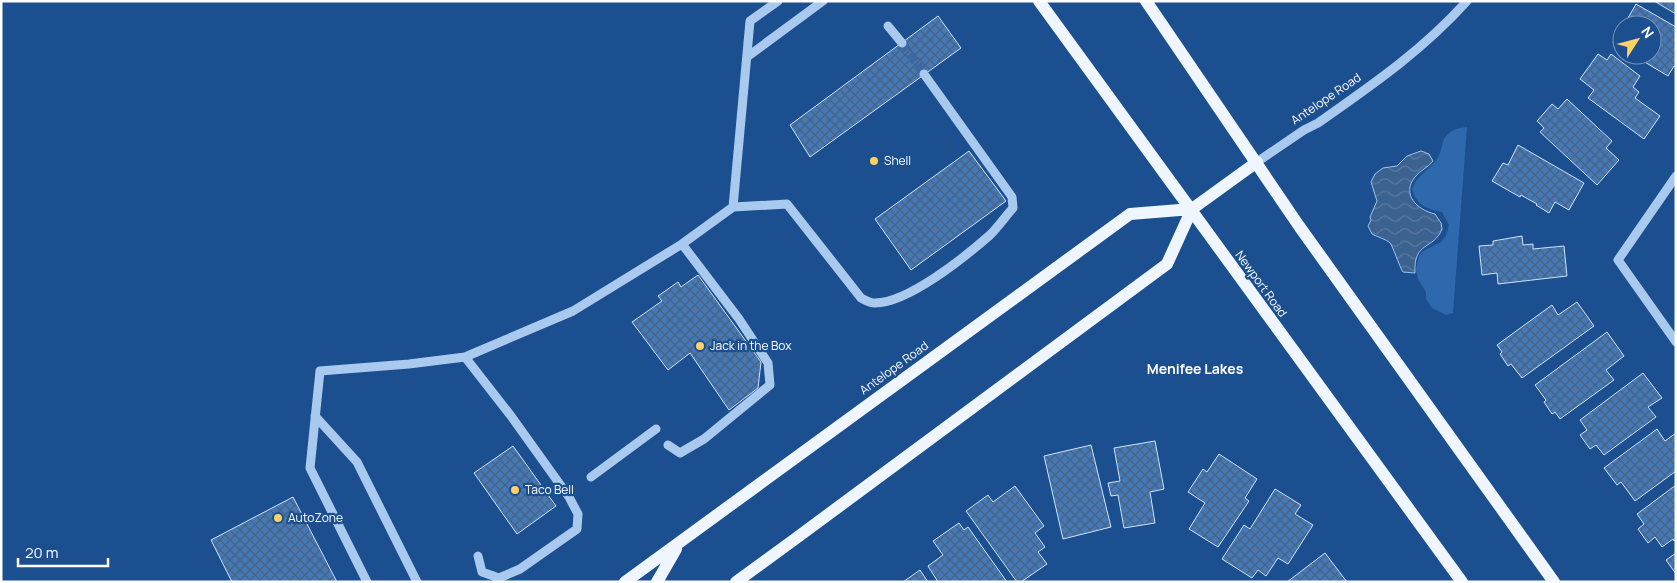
<svg xmlns="http://www.w3.org/2000/svg" width="1677" height="583" viewBox="0 0 1677 583" font-family="Manrope,sans-serif">
	<defs>
		<pattern id="water-waves" width="16" height="10" patternUnits="userSpaceOnUse" patternTransform="scale(1.25)"><rect width="16" height="10" fill="#3c6290"/><path d="M0 5q4-4 8 0t8 0" fill="none" stroke="#597aa1"/></pattern>
		<pattern id="building-cross-hatch" width="8" height="8" patternUnits="userSpaceOnUse" patternTransform="scale(1.25)"><rect width="8" height="8" fill="#4478b7"/><path d="M0 0l8 8M0 8l8-8" fill="none" stroke="#486282"/></pattern>
	</defs>
	<rect width="100%" height="100%" fill="#1b4f8f"/>
	<!-- garden -->
	<path fill="#2e69ad" d="M1467 127 1453 313 1446 315 1432 308 1426 299V292L1418 279 1416 270 1419 256 1423 251 1441 242 1446 236 1449 225 1442 212C1427 209 1416 205 1412 189 1418 173 1433 169 1439 155 1443 147 1441 141 1448 134 1453 129 1461 128 1467 127Z"/>
	<!-- water -->
	<path fill="url(#water-waves)" stroke="#9cc4f0" d="M1421 151 1429 154 1433 161C1428 168 1420 170 1415 177 1401 194 1417 210 1435 214L1441 223 1442 229C1434 250 1413 241 1415 273L1403 272C1399 266 1393 246 1390 243 1386 239 1377 237 1372 234L1368 226 1371 220 1370 217 1377 201 1371 182 1375 174 1383 168 1397 166 1407 156Z"/>
	<!-- building -->
	<path fill="url(#building-cross-hatch)" stroke="#cfe3fa" d="M1654 1H1676V14Z
		M1636 4 1676 27V68L1674 66 1668 76 1633 55H1652V25H1624Z
		M938 16 961 48 810 157 790 125Z
		M1622 28V48L1613 43Z
		M1598 54 1607 60 1611 54 1640 76 1633 87 1639 92 1635 98 1660 116 1644 139 1588 98 1594 90 1580 79Z
		M1567 99 1612 141 1606 148 1619 160 1597 185 1540 132 1544 128 1537 121 1552 104 1558 109Z
		M1518 145 1584 183 1569 210 1555 202 1549 213 1536 205 1537 204 1521 195 1520 197 1492 181 1503 163 1508 165Z
		M969 151 1006 201 911 270 875 219Z
		M1522 236 1523 245 1533 244V249L1564 246 1567 276 1498 284 1497 273 1482 275 1479 246 1493 245V241Z
		M698 275 761 362 758 388 729 410 690 353 668 370 632 322 662 301 658 296 678 282 681 287Z
		M1577 302 1594 326 1522 378 1511 364 1508 366 1500 354 1502 352 1497 345 1552 305 1558 315Z
		M1607 332 1624 356 1606 370 1614 380 1560 419 1555 412 1552 414 1544 402 1546 400 1535 385Z
		M1643 373 1662 398 1648 407 1656 417 1604 455 1596 445 1590 449 1580 435 1587 430 1580 420Z
		M1657 429 1665 441 1676 433V471L1635 501 1621 482 1617 485 1604 468Z
		M1155 441 1164 489 1150 492 1155 523 1124 528 1118 495 1111 496 1108 483 1120 481 1114 448Z
		M1091 445 1111 527 1063 539 1044 456Z
		M513 446 556 506 517 534 474 473Z
		M1219 454 1257 479 1245 498 1249 501 1218 547 1189 529 1205 503 1188 492 1203 469 1207 472Z
		M1676 485V540L1674 541 1673 539 1662 547 1655 537 1648 543 1638 529 1644 524 1637 514Z
		M1015 486 1044 526 1035 533 1045 547 1038 552 1047 564 1021 582H1017L966 511 988 495 993 502Z
		M1275 489 1301 505 1295 514 1313 525 1288 564 1278 558 1266 576 1258 570 1252 578 1222 559 1244 525 1250 529Z
		M293 497 337 582H232L211 540Z
		M959 523 964 530 968 527 1007 582H938L928 566 943 555 933 541Z
		M1325 553 1347 582H1287Z
		M1676 553V574L1666 560Z
		M920 570 928 582H903Z"/>
	<g fill="none" stroke-linecap="round" stroke-linejoin="round">
		<!-- minor-tunnel -->
		<path stroke="#3d69a0" stroke-width="9" stroke-dasharray="9 4.5" stroke-linecap="butt" d="M902 43 924 74"/>
		<!-- minor -->
		<path stroke="#a9c9ee" stroke-width="9" d="M888 26 902 43
			M747 57 823 1
			M1257 162 1304 130 1318 123C1372 85 1422 51 1467 1
			M1676 176 1618 260 1676 342
			M733 207 750 21 778 1
			M465 357 511 416 569 497 578 514 577 529 520 569 499 578 482 572 478 556
			M315 416 357 462 417 582
			M668 445 680 453 704 439 770 385 768 363 739 319 682 244
			M591 477 656 429
			M367 582 310 468 320 371 409 364 465 357 573 311 682 244 733 207 787 204 861 298C865 300 870 303 875 303 908 303 965 257 990 235 998 227 1005 217 1013 208L1012 197 924 74"/>
		<!-- major -->
		<path stroke="#f0f6ff" stroke-width="12" d="M1039 1 1462 582
			M1146 1 1299 226 1554 582
			M625 582 1130 214 1192 209
			M657 582 676 549
			M736 582 795 539 1167 264 1192 209 1257 162"/>
	</g>
	<!-- markers -->
	<g fill="#ffd166" stroke="#1b4f8f" stroke-width="2">
		<circle cx="874" cy="161" r="5"/>
		<circle cx="700" cy="346" r="5"/>
		<circle cx="515" cy="490" r="5"/>
		<circle cx="278" cy="518" r="5"/>
	</g>
	<g text-anchor="middle" stroke-width="4.5" stroke-linejoin="round" paint-order="stroke">
		<!-- street labels -->
		<g font-size="12" fill="#fff" stroke="#1b4f8f">
			<text transform="translate(1326 99) rotate(-34)" y="4">Antelope Road</text>
			<text transform="translate(1261 284) rotate(54)" y="4">Newport Road</text>
			<text transform="translate(894 368) rotate(-36)" y="4">Antelope Road</text>
		</g>
		<!-- poi labels -->
		<g font-size="12" fill="#fff" stroke="#1b4f8f" text-anchor="start">
			<text x="884" y="165">Shell</text>
			<text x="710" y="350">Jack in the Box</text>
			<text x="525" y="494">Taco Bell</text>
			<text x="288" y="522">AutoZone</text>
		</g>
		<!-- neighbourhood labels -->
		<g font-size="14" font-weight="bold" fill="#fff" stroke="#1b4f8f">
			<text x="1195" y="374">Menifee Lakes</text>
		</g>
	</g>
	<!-- border -->
	<rect width="1677" height="583" fill="none" stroke="#ffffff" stroke-width="5"/>
	<!-- north arrow -->
	<g transform="translate(1637 40) rotate(54)"><circle r="24" fill="#1b4f8f" stroke="#7695bc"/>
	<path d="M0-4L9 19L0 12L-9 19Z" fill="#ffd166"/>
	<text y="-8" font-size="14" font-weight="bold" text-anchor="middle" fill="#ffffff">N</text>
	</g>
	<!-- scale -->
	<path d="M18 558v8h90v-8" fill="none" stroke="#ffffff" stroke-width="2.5"/>
	<text x="25" y="558" font-size="15" fill="#ffffff" stroke="#1b4f8f" stroke-width="4" paint-order="stroke">20 m</text>
</svg>
